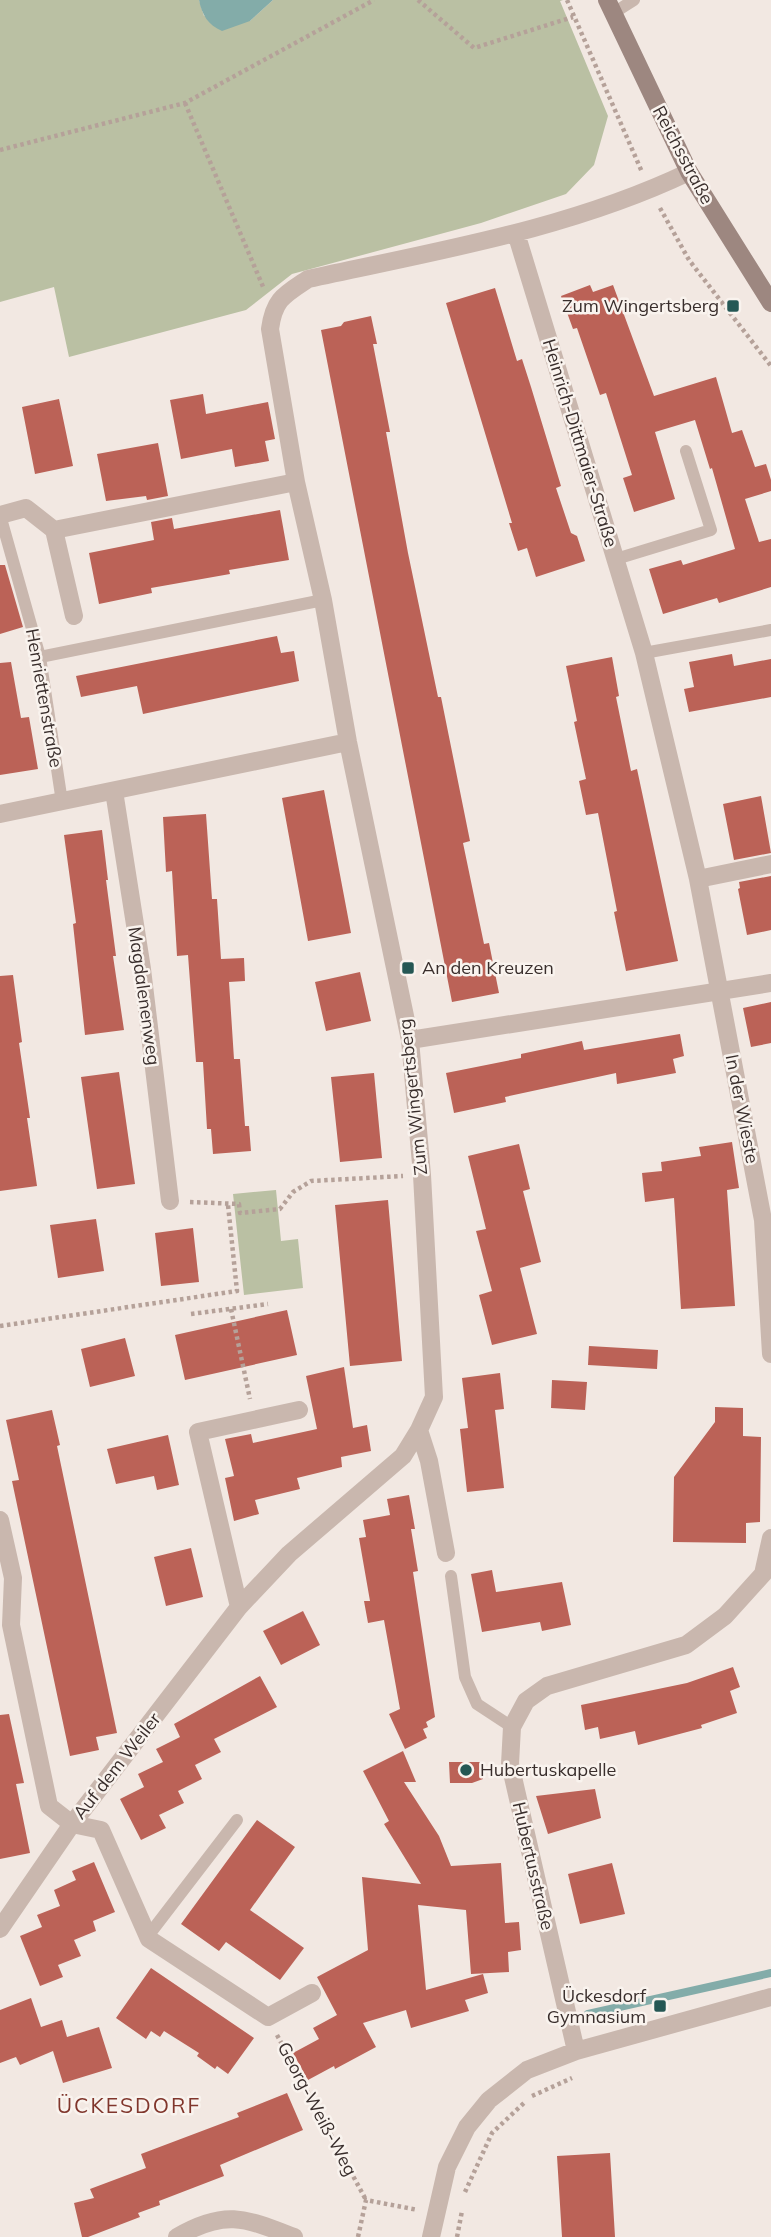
<svg xmlns="http://www.w3.org/2000/svg" width="771" height="2237" viewBox="0 0 771 2237" font-family="Mulish,sans-serif">
	<rect width="100%" height="100%" fill="#f2e8e2"/>
	<!-- green -->
	<path fill="#bac0a3" d="M0 0H199L204 16 250 21 273 0H563L560 1 608 116 594 165 566 194 481 223 292 274 246 310 69 357 54 287 0 302Z
		M276 1190 281 1241 298 1239 303 1288 244 1295 233 1194Z"/>
	<!-- water -->
	<path fill="#83aca9" d="M199 0H273L250 21 222 31C208 25 202 15 199 0Z"/>
	<g fill="none" stroke-linecap="round" stroke-linejoin="round">
		<!-- stream -->
		<path stroke="#83aca9" stroke-width="8" d="M588 2014 771 1973"/>
	</g>
	<!-- building -->
	<path fill="#bb6257" d="M590 285 593 292 613 285 654 396 716 377 732 433 742 430 755 467 766 464 771 480V491L745 499 759 542 771 539V587L719 603 717 598 663 614 649 569 681 560 683 565 735 549 712 468 710 469 695 420 655 432 675 499 634 512 623 478 632 475 606 393 600 395 577 328 573 329 561 296Z
		M495 288 517 361 522 359 531 387 561 486 556 488 571 533 577 536 585 561 536 577 527 548 518 551 509 523H512L446 303Z
		M371 316 377 344H373L390 432H386L408 553 438 697H441L470 841 463 843 484 944 489 943 499 993 452 1002 321 330 341 326 344 322Z
		M203 394 206 414 268 402 275 439 265 441 269 461 235 467 232 449 181 459 170 400Z
		M59 399 73 466 35 474 22 407Z
		M158 443 168 496 147 500 146 496 106 501 97 454Z
		M280 510 289 560 229 570 230 574 151 588 152 593 99 604 89 553 154 540 151 522 172 518 174 529Z
		M0 565H5L23 627 0 634Z
		M277 636 281 653 294 651 299 681 143 714 137 686 81 697 76 676Z
		M732 654 734 666 771 659V697L689 712 684 689 694 687 689 662Z
		M612 657 619 696 616 697 631 771 637 769 678 961 626 971 614 912 617 911 598 813 586 815 579 781 586 779 574 722 577 721 566 666Z
		M11 662 21 718 29 717 38 769 0 775V663Z
		M324 790 351 933 308 941 282 798Z
		M761 796 771 853 734 860 723 804Z
		M206 814 212 899H217L221 959 244 958 245 981 229 982 234 1059H240L245 1126H249L251 1151 213 1154 211 1129H207L203 1062H196L188 955 177 956 172 871 166 872 163 817Z
		M102 830 108 880H106L116 956H113L124 1030 85 1035 73 924 76 923 64 835Z
		M771 876V930L747 935 738 889 740 888 739 882Z
		M360 972 371 1021 326 1031 315 982Z
		M13 975 22 1042 19 1043 30 1118H27L37 1186 0 1191V976Z
		M771 1002V1043L751 1047 743 1008Z
		M680 1034 684 1056 673 1059 676 1073 617 1084 616 1073 505 1097 506 1102 454 1113 446 1073 521 1058V1054L582 1041 584 1050Z
		M119 1072 135 1184 97 1189 81 1077Z
		M374 1073 382 1158 340 1162 331 1077Z
		M732 1142 739 1188 727 1190 735 1306 681 1309 674 1198 645 1202 642 1173 662 1171 661 1162 701 1156 699 1147Z
		M519 1144 530 1189 523 1191 541 1262 520 1268 537 1334 492 1345 479 1295 492 1291 476 1231 486 1229 468 1156Z
		M388 1200 402 1361 350 1366 335 1205Z
		M96 1219 104 1271 58 1278 50 1225Z
		M193 1228 199 1282 161 1286 155 1233Z
		M287 1310 297 1355 185 1380 175 1335Z
		M125 1338 135 1376 90 1387 81 1349Z
		M589 1346 658 1350 657 1369 588 1365Z
		M344 1367 353 1428 367 1425 371 1451 341 1457 342 1467 297 1478 300 1489 255 1500 259 1514 234 1521 225 1478 234 1476 225 1439 251 1434 253 1443 317 1429 306 1376Z
		M500 1373 504 1409 495 1410 504 1488 467 1492 460 1429 468 1428 462 1378Z
		M552 1380 587 1382 585 1410 551 1408Z
		M715 1407 743 1408V1436L761 1437 760 1522 746 1523V1543L673 1542 674 1477 715 1422Z
		M52 1410 60 1445 57 1446 117 1733 96 1737 99 1750 70 1756 12 1481 19 1480 6 1420Z
		M168 1435 179 1485 157 1490 154 1476 116 1484 107 1449Z
		M409 1495 415 1529H411L418 1571 413 1572 435 1717 426 1722 428 1727 423 1729 427 1738 405 1749 389 1714 400 1709 384 1620 368 1623 364 1601H370L359 1538 366 1537 363 1520 390 1515 387 1499Z
		M191 1548 203 1597 166 1606 154 1557Z
		M492 1570 496 1592 562 1582 571 1625 542 1631 540 1622 482 1632 471 1574Z
		M303 1611 320 1645 281 1665 263 1631Z
		M733 1667 740 1687 730 1691 737 1713 701 1725 702 1728 638 1745 635 1731 600 1739 598 1727 585 1730 581 1705 687 1683Z
		M260 1676 277 1707 214 1739 221 1752 195 1765 202 1779 178 1791 184 1803 159 1815 166 1828 141 1840 120 1799 144 1787 138 1774 163 1762 156 1749 180 1737 174 1724Z
		M9 1714 24 1783 16 1784 30 1853 0 1859V1715Z
		M403 1751 416 1782H404L439 1836 451 1866 501 1863 505 1923 519 1922 521 1950 508 1952 509 1972 471 1974 466 1910 418 1905 426 1990 483 1974 488 1993 465 2000 469 2011 411 2028 406 2010 363 2023 376 2047 335 2069 334 2066 308 2080 293 2053 319 2039 313 2028 337 2015 317 1977 368 1950 362 1877 421 1884 384 1824 389 1821 363 1771Z
		M449 1762H483V1779L472 1783H450Z
		M595 1789 601 1818 548 1834 536 1796Z
		M257 1820 295 1847 250 1910 304 1948 280 1980 226 1942 219 1951 181 1924Z
		M94 1862 115 1912 93 1921 96 1931 74 1940 81 1956 58 1965 63 1977 40 1986 20 1936 42 1927 37 1915 60 1906 54 1890 76 1880 72 1871Z
		M612 1863 625 1914 580 1924 568 1874Z
		M151 1968 254 2038 228 2074 217 2066 215 2069 197 2056 199 2053 164 2031 160 2037 151 2031 146 2039 116 2018Z
		M31 1998 41 2027 62 2020 67 2037 99 2027 112 2068 63 2083 53 2051 20 2065 16 2057 0 2063V2010Z
		M287 2093 303 2130 220 2165 224 2176 159 2201 160 2205 138 2213 140 2217 88 2237H82L74 2203 94 2198 90 2189 146 2168 141 2154 239 2117 237 2113Z
		M610 2153 615 2237H562L557 2156Z"/>
	<g fill="none" stroke-linecap="round" stroke-linejoin="round">
		<!-- path -->
		<path stroke="#b5a199" stroke-width="4.5" stroke-dasharray="3.5 3.5" stroke-linecap="butt" d="M418 0 474 48 573 17
			M567 0 642 172
			M185 103 264 289
			M0 150 185 103 374 0
			M660 208 689 260 771 366
			M190 1202 239 1204 240 1213 280 1209 293 1192 311 1181 403 1176
			M231 1309 250 1399
			M191 1314 268 1304
			M0 1326 237 1291 228 1205
			M277 2035 366 2200
			M532 2096 572 2078
			M465 2192 492 2133 525 2102
			M358 2237 366 2200 418 2210
			M457 2237 462 2211"/>
		<!-- service -->
		<path stroke="#c9b7ae" stroke-width="12" d="M612 14 634 0
			M0 515 40 657 62 802
			M616 559 711 530 686 451
			M644 653 771 630
			M40 657 323 600
			M451 1576 465 1677 477 1704 512 1727
			M148 1936 237 1820"/>
		<!-- minor -->
		<path stroke="#c9b7ae" stroke-width="18" d="M516 233 644 653 698 879 763 1220 771 1354
			M0 515 26 508 54 530 296 482
			M54 530 74 616
			M114 791 142 969 170 1201
			M0 814 348 742
			M698 879 771 864
			M410 1040 771 983
			M419 1430 429 1461 446 1553
			M0 1520 13 1578 11 1625 49 1806 72 1824 101 1830 149 1939 268 2017 312 1993
			M239 1607 198 1432 299 1410
			M0 1929 72 1824 239 1607 289 1554 403 1456 419 1430 434 1397 422 1175 410 1040 348 742 323 600 296 482 270 329C274 299 284 295 308 279 436 251 570 229 689 172
			M576 2051 510 1764 512 1727 526 1701 547 1686 686 1645 725 1616 763 1574 771 1538
			M177 2237C225 2209 245 2218 294 2237
			M431 2237 447 2167 467 2127 489 2100 527 2070 576 2051 771 1997"/>
		<!-- secondary -->
		<path stroke="#9d8780" stroke-width="18" d="M607 0 689 172 771 303"/>
	</g>
	<!-- markers -->
	<g fill="#255754" stroke="#f9f3ee" stroke-width="2.5">
		<rect x="726" y="299" width="14" height="14" rx="3.5"/>
		<rect x="401" y="961" width="14" height="14" rx="3.5"/>
		<circle cx="466" cy="1770" r="7"/>
		<rect x="653" y="1999" width="14" height="14" rx="3.5"/>
	</g>
	<g text-anchor="middle" stroke-width="5" stroke-linejoin="round" paint-order="stroke">
		<!-- street labels -->
		<g font-size="18" fill="#392e2c" stroke="#f9f3ee">
			<text transform="translate(683 155) rotate(62)" y="6">Reichsstraße</text>
			<text transform="translate(580 443) rotate(73)" y="6">Heinrich-Dittmaier-Straße</text>
			<text transform="translate(44 698) rotate(80)" y="6">Henriettenstraße</text>
			<text transform="translate(144 996) rotate(82)" y="6">Magdalenenweg</text>
			<text transform="translate(413 1097) rotate(-96)" y="6">Zum Wingertsberg</text>
			<text transform="translate(742 1109) rotate(79)" y="6">In der Wieste</text>
			<text transform="translate(117 1766) rotate(-52)" y="6">Auf dem Weiler</text>
			<text transform="translate(533 1866) rotate(77)" y="6">Hubertusstraße</text>
			<text transform="translate(317 2109) rotate(62)" y="6">Georg-Weiß-Weg</text>
		</g>
		<!-- poi labels -->
		<g font-size="18" fill="#392e2c" stroke="#f9f3ee" text-anchor="end">
			<text x="719" y="312">Zum Wingertsberg</text>
			<text x="422" y="974" text-anchor="start">An den Kreuzen</text>
			<text x="480" y="1776" text-anchor="start">Hubertuskapelle</text>
			<text x="646" y="2002">Ückesdorf<tspan x="646" dy="21">Gymnasium</tspan></text>
		</g>
		<!-- quarter labels -->
		<g font-size="21" letter-spacing="2" fill="#80362c" stroke="#f9f3ee">
			<text x="129" y="2113">ÜCKESDORF</text>
		</g>
	</g>
</svg>
